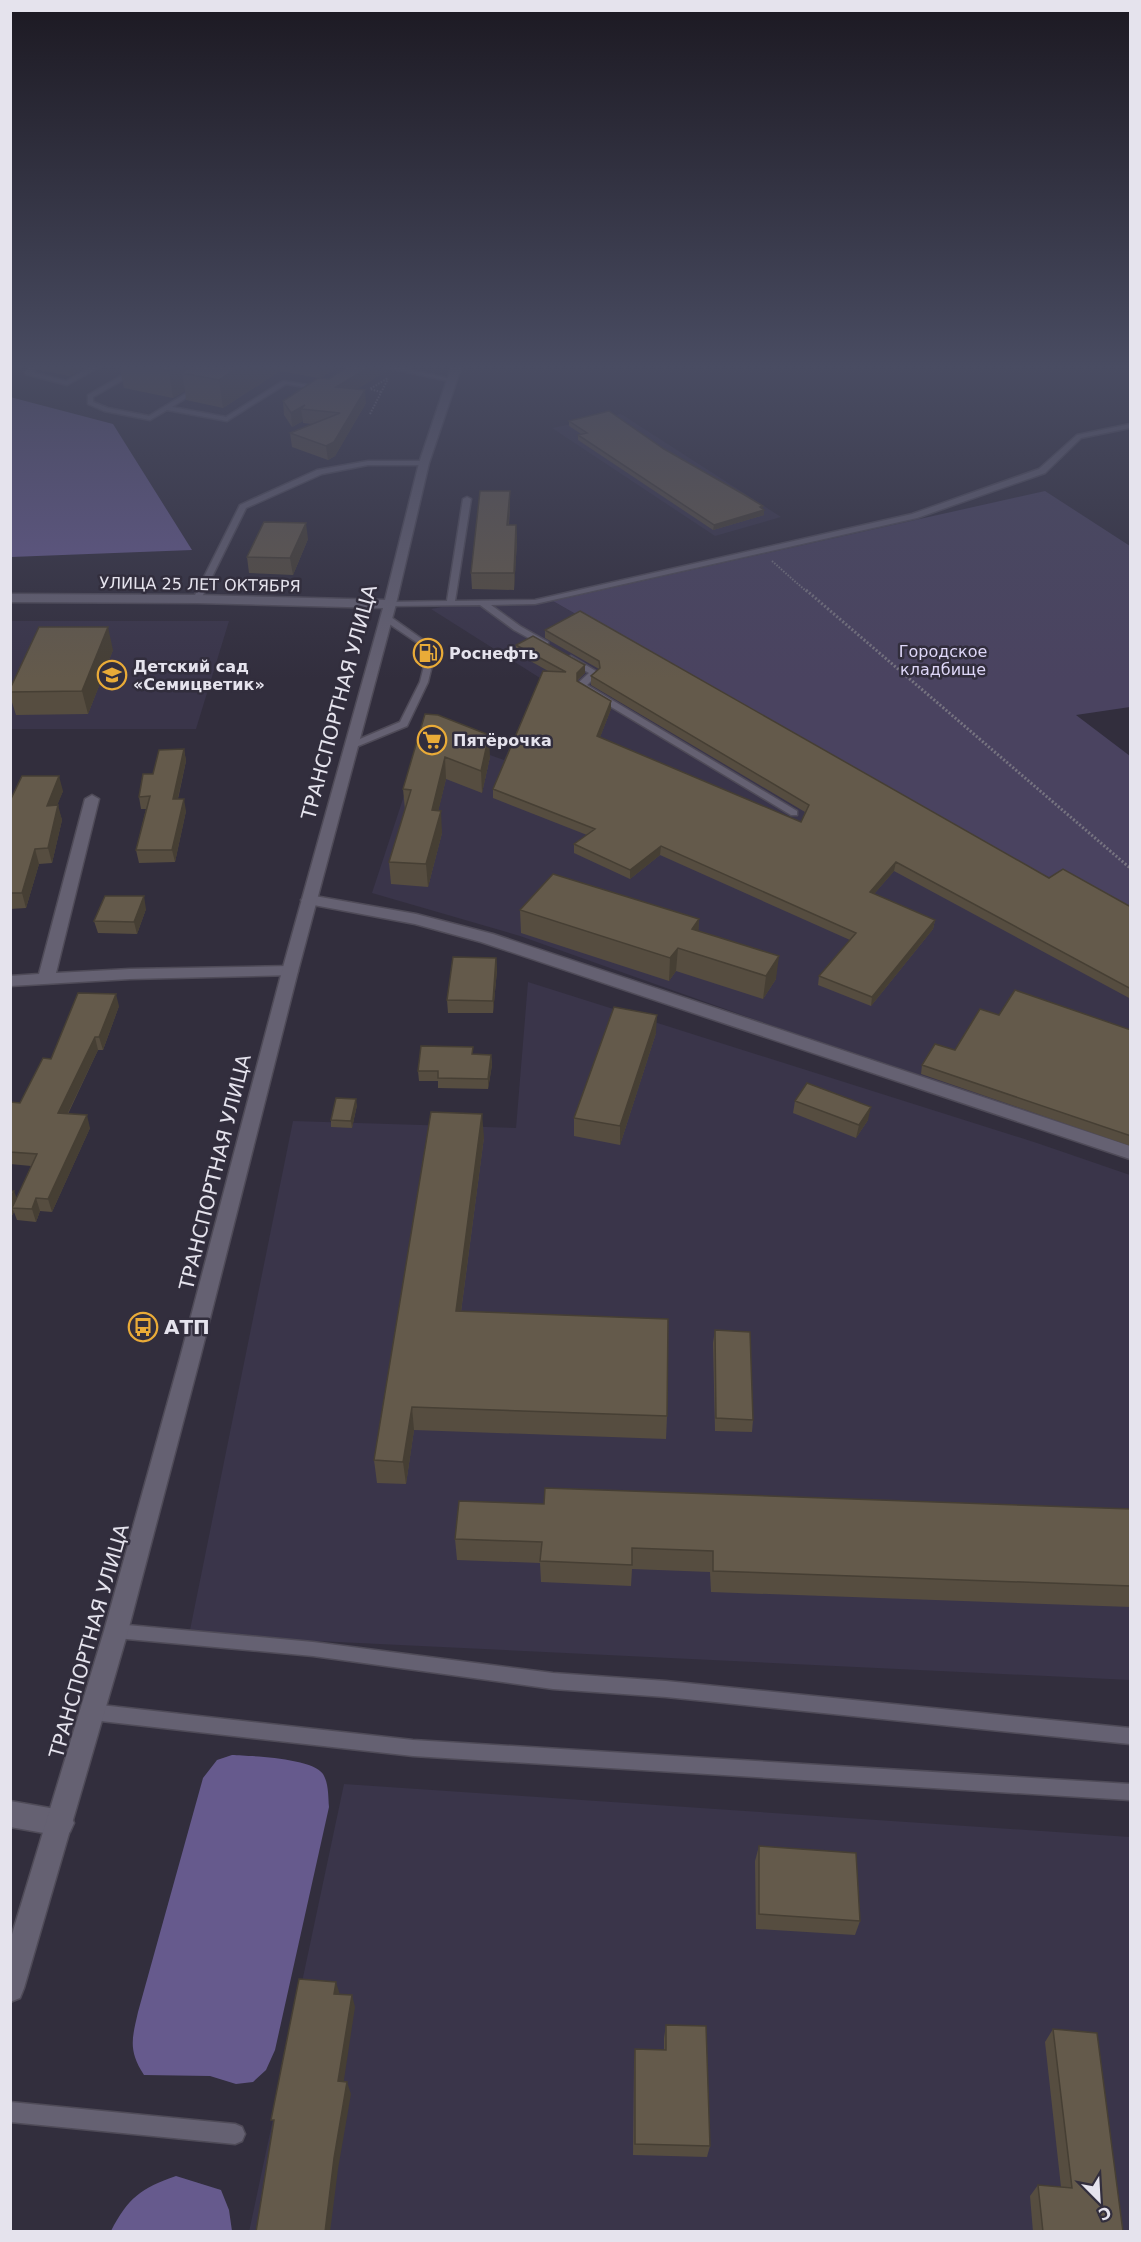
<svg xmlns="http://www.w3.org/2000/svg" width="1141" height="2242" viewBox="0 0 1141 2242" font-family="'DejaVu Sans',sans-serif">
	<rect width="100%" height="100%" fill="#322e3d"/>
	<!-- built -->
	<path fill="#3a354a" d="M621 414 781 517 715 536 552 428Z
		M553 601 993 854 1130 915V1153L520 936 372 893 425 732 504 760 540 678 431 609 452 605Z
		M10 621H229L196 729H11Z
		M528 982 1037 1143 1130 1175V1680L189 1635 293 1121 516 1128Z
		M344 1784 1130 1837V2231L249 2232Z"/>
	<!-- green -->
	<path fill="#4a4360" d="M1045 491 1130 546V707L1076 715 1130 756V915L1043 882 553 601Z"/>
	<!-- forest -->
	<path fill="#665a8d" d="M10 397 113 424 192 550 11 557Z
		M232 1755C251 1756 313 1758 323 1774 329 1784 328 1797 329 1807L275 2050 266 2070 253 2082 236 2084 210 2076 144 2075C128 2050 132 2039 138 2012L203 1778 217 1760Z
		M176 2176 221 2190 229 2210 232 2231H111C128 2198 141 2188 176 2176Z"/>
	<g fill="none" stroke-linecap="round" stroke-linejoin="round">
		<!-- lane casing -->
		<g stroke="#4f4b58" stroke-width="3">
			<path id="lane" d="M33 365H41L32 372 66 381 94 365H103L67 385 25 374V372Z
				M140 365H149L93 397V402L108 408 149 416 198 386 200 387V389L172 407 226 417 283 381 326 388 323 390 286 384 227 421 167 410 150 420 104 411 88 404V395Z
				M374 365H389L456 380 453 382Z
				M1130 424V428L1081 438 1045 473 917 518 535 604 491 605 520 626 548 642V646L545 647 514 630 480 605 390 606 386 604 390 602 447 601 463 499 467 497 471 499 455 601 535 600 912 514 1039 469 1077 435Z
				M368 461H424L428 463 424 465H368L322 474 246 508 201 599 194 601 193 599 240 505 317 470Z
				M382 615H388L436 649 428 682 407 726 351 749 348 748V744L400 722 420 682 428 650 382 619Z
				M571 656 599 673 587 685 797 811V815H791L578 687V683L589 673 568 661V657Z
				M116 1624 313 1642 553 1673 666 1681 1130 1728V1744L666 1697 553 1689 313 1656 116 1638 110 1636 108 1631 110 1626Z
				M92 1704 413 1740 1130 1784V1800L413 1756 92 1720 86 1718 84 1712 86 1706Z
				M10 2102 235 2124 242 2127 245 2134 242 2141 235 2144 10 2122Z"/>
		</g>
		<!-- street casing -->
		<g stroke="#4f4b58" stroke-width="3">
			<path id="street" d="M92 795 99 799 56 973 130 969 290 966 296 967 298 971 296 975 130 979 10 986V976L39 974 85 799Z
				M309 895 416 914 493 934 1130 1146V1159L481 942 415 924 303 903 301 900Z
				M10 1801 61 1810 70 1814 74 1823 70 1832 61 1836 10 1827Z"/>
		</g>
		<!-- secondary casing -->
		<g stroke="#4f4b58" stroke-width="3">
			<path id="secondary" d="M452 365H462L429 463 396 604 298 971 200 1358 128 1631 24 1988 20 1998 10 2002V1941L104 1631 180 1358 282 971 383 608 197 603 10 602V594L197 595 385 600 419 463Z"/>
		</g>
		<!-- path-far1 -->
		<path stroke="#777481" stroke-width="2" stroke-dasharray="1.5 1.5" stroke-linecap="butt" d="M381 392 370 389 388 378
			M370 414 388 379
			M772 561 807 592"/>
		<!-- path -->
		<path stroke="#777481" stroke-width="3" stroke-dasharray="2 2" stroke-linecap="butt" d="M806 590 1130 868"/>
		<!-- lane -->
		<use href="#lane" fill="#656172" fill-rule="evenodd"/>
		<!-- street -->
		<use href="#street" fill="#656172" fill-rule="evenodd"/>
		<!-- secondary -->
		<use href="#secondary" fill="#656172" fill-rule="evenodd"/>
	</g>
	<!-- wall -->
	<path fill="#564d40" d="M38 365H81L82 369 70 376 39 370Z
		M119 365H341L321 378 329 379 350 365H379L380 375 357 389 366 403 335 456 328 460 292 447 290 433 312 424 303 423V421L292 427 284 415 283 401 318 378 280 371 223 408 186 400 185 391 173 398 124 388Z
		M569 421 664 449 764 510V515L713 530 578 440V435L581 434 569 426Z
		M510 491V507L509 525H516L517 541 514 590 472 589 471 573Z
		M308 539 293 575 249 573 247 557Z
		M545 630 1049 878 1131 907V999L894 871 874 894 935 920 933 929 871 1006 818 985 819 976 850 940 660 855 630 879 574 853V844L587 835 493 798V789L550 672 516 653V645L585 665V673L577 681 611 709 600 737 801 822 805 812 591 685V676L599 669 545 638Z
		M113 650 88 714 16 715 10 696V689Z
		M425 714 490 757 482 793 446 779 438 811 442 833 428 887 391 884 389 862 405 810 403 789Z
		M184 749 186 761 178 799 186 811 175 862 139 863 136 850 146 809H141L139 797 153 774Z
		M63 791 57 805 62 820 52 863 39 864 26 908 10 909V801Z
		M146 909 137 934 98 933 94 921Z
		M520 910 699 919 698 931 776 979 763 999 676 971 669 981 521 933Z
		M496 958 497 970 493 1013H448L447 1000Z
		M119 1006 103 1050H98L68 1114 90 1128 52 1212 40 1211 36 1222 17 1220 14 1212 10 1219V1191L17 1198 31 1166 10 1164V1102L20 1103 51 1059Z
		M999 1015 1131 1030V1146L921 1074 922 1065 955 1050Z
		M656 1033 620 1145 574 1136V1118Z
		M473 1055H491L492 1065 488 1089 438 1088V1081H419L418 1071Z
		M795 1101 868 1120 856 1138 793 1113Z
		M357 1105 352 1128 331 1127V1120Z
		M484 1137 461 1312 667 1416 666 1439 414 1430 406 1484 377 1483 374 1460Z
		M715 1330 753 1420 752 1432 715 1431 713 1343Z
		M544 1504 1131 1509V1607L711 1592 710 1572 632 1569 631 1586 541 1582 540 1563 457 1560 455 1539Z
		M759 1846 860 1921 855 1935 756 1929 755 1861Z
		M666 2025 710 2146 707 2157 633 2155 634 2062 635 2049 664 2050V2038Z
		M1053 2029 1123 2232H1033L1030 2196 1038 2185 1061 2187 1045 2042Z"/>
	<!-- shaded-wall -->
	<path fill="#463f34" d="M10 365H22L23 366 10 372Z
		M68 365H81L82 369 70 376Z
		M177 365H224L182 373 185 391 173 398 169 371Z
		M242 365H279L280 371 223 408 219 380Z
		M319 365H341L321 378Z
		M373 365H379L380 375 338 401 336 387Z
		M365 390 366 403 335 456 328 460 326 446Z
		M305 405 301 409 303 421 292 427 291 413Z
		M510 491V507L507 541V525Z
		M763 506 762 510H764V515L713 530 714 525Z
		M306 523 308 539 293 575 290 558Z
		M516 525 517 541 514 590V573Z
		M108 627 113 650 88 714 82 691Z
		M585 665V673L576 681 577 673Z
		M611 701V709L597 745V736Z
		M489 735 490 757 482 793 481 771Z
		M184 749 186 761 175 811 173 799Z
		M445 757 446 779 433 833 432 810Z
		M59 776 63 791 51 821 47 806Z
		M184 799 186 811 175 862 172 850Z
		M58 805 62 820 52 863 48 848Z
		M441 811 442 833 428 887 426 864Z
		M661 846 660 855 630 879V870Z
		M35 849 39 864 26 908 22 893Z
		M896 862 894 871 868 901 870 892Z
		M144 896 146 909 137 934 134 922Z
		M699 919 698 942 692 929Z
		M935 920 933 929 871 1006 872 997Z
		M678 948 676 971 669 981 670 958Z
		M779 956 776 979 763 999 766 976Z
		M496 958 497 970 493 1013V1001Z
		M116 994 119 1006 103 1050 99 1037Z
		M657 1015 656 1033 620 1145V1126Z
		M95 1037 98 1050 62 1125 58 1113Z
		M491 1055 492 1065 488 1089V1079Z
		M356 1099 357 1105 352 1128 351 1121Z
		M871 1107 868 1120 856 1138 859 1125Z
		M482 1114 484 1137 458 1334 456 1311Z
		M87 1115 90 1128 52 1212 48 1199Z
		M14 1191 19 1204 12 1208 14 1212 10 1219V1198Z
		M36 1198 40 1211 36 1222 32 1209Z
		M412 1407 414 1430 406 1484 403 1462Z
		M336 1982 340 1995 334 1994Z
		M352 1995 355 2007 342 2093 338 2081Z
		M347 2082 351 2094 338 2169 330 2232H325L334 2158Z"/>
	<!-- building -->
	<path fill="#645a4b" stroke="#463f34" stroke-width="1.5" d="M141 365H177L169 371Z
		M194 365H242L219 380 182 373Z
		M350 365H373L336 387 365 390 334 442 326 446 290 433 340 413 301 409 305 405 291 413 283 401 318 378 329 379Z
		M609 411 664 449 743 494 763 506 760 507 764 510 714 525 578 435 587 433 569 421Z
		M480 491H510L507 525H516L514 573H471Z
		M264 522 306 523 290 558 247 557Z
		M580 611 1049 878 1063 869 1131 907V989L896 862 870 892 935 920 872 997 819 976 856 933 661 846 630 870 574 844 595 829 493 789 543 671 566 672 516 645 533 636 585 665 577 673V681L611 701 597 736 801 822 809 805 591 676 600 668 599 661 545 630Z
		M39 627H108L82 691 10 692V689Z
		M425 714 438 715 489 735 481 771 445 757 432 810 441 811 426 864 389 862 411 790 403 789Z
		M184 749 173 799H184L172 850H136L150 796 139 797 143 774H153L159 750Z
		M22 776H59L47 806 58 805 48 848 35 849 22 893H10V801Z
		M553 874 699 919 692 929 779 956 766 976 678 948 670 958 520 910Z
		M105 896H144L134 922 94 921Z
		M453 957 496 958 493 1001 447 1000Z
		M1015 990 1131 1030V1136L922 1065 935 1044 955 1050 980 1009 999 1015Z
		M78 993 116 994 99 1037H95L58 1113 87 1115 48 1199 36 1198 32 1209 12 1208 37 1154 10 1152V1102L20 1103 43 1058 51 1059Z
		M614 1007 657 1015 620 1126 574 1118Z
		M421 1046 473 1047 472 1054 491 1055 488 1079 438 1078V1071H418Z
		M807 1083 871 1107 859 1125 795 1101Z
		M336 1098 356 1099 351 1121 331 1120Z
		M431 1112 482 1114 456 1311 668 1319 667 1416 412 1407 403 1462 374 1460Z
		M10 1191H14L10 1198Z
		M715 1330 750 1332 753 1420 716 1418Z
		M545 1488 1131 1509V1586L713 1571V1551L632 1548V1565L540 1561 542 1542 455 1539 459 1501 544 1504Z
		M759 1846 856 1853 860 1921 759 1914Z
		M299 1979 336 1982 334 1994 352 1995 338 2081 347 2082 334 2158 325 2232H256L274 2120H271Z
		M666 2025 706 2026 710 2146 635 2144V2049L666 2050Z
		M1053 2029 1097 2033 1123 2232H1043L1038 2185 1072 2188Z"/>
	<!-- sky -->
	<linearGradient id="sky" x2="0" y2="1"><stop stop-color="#1c1922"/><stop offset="0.54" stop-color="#494c62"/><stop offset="1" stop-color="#494c62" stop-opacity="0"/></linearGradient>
	<rect width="1141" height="679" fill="url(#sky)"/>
	<!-- icons -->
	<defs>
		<g id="fuel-ring" transform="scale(1.5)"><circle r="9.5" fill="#322e3d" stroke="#e9ab38" stroke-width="1.5"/><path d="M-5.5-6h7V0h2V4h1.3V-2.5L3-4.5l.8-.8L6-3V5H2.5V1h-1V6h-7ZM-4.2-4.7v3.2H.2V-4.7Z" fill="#e9ab38"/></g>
		<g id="school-ring" transform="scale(1.5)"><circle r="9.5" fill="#322e3d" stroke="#e9ab38" stroke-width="1.5"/><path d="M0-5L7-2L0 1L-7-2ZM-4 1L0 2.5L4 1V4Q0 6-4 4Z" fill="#e9ab38"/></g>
		<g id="supermarket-ring" transform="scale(1.5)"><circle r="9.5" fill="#322e3d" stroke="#e9ab38" stroke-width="1.5"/><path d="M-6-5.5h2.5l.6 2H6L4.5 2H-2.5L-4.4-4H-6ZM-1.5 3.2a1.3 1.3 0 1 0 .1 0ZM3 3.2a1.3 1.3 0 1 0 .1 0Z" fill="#e9ab38"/></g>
		<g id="bus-ring" transform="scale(1.5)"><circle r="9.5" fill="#322e3d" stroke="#e9ab38" stroke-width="1.5"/><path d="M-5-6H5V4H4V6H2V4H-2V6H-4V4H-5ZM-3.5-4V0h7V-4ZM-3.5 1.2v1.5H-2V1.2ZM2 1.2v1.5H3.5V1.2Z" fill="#e9ab38"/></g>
	</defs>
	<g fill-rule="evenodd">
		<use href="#fuel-ring" x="428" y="653"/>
		<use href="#school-ring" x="112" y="675"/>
		<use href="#supermarket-ring" x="432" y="740"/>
		<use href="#bus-ring" x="143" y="1327"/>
	</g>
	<g text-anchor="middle" stroke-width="5" stroke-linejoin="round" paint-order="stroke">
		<!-- far-street labels -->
		<g font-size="16" fill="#e5e3ed" stroke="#322e3d">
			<text transform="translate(200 584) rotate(1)" y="6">УЛИЦА 25 ЛЕТ ОКТЯБРЯ</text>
		</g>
		<!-- far-park labels -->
		<g font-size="16" fill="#ded7f8" stroke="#322e3d">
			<text x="943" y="657">Городское<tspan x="943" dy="18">кладбище</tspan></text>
		</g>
		<!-- far-poi labels -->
		<g font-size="16" font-weight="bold" fill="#e5e3ed" stroke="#322e3d" text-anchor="start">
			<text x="449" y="659">Роснефть</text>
			<text x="133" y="672">Детский сад<tspan x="133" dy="18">«Семицветик»</tspan></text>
			<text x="453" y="746">Пятёрочка</text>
		</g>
		<!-- street labels -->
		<g font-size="20" fill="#e5e3ed" stroke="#322e3d">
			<text transform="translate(339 702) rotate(-75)" y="7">ТРАНСПОРТНАЯ УЛИЦА</text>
			<text transform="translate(215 1172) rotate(-76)" y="7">ТРАНСПОРТНАЯ УЛИЦА</text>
			<text transform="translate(89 1641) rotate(-74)" y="7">ТРАНСПОРТНАЯ УЛИЦА</text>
		</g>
		<!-- poi labels -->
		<g font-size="20" font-weight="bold" fill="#e5e3ed" stroke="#322e3d" text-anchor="start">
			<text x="164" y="1334">АТП</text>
		</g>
	</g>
	<!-- border -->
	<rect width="1141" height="2242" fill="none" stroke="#e5e3ed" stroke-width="24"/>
	<!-- north arrow -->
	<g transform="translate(1099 2200) rotate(156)" stroke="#322e3d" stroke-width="4.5" paint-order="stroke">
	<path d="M0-4.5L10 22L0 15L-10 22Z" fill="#e5e3ed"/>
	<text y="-9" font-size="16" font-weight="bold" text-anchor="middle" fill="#e5e3ed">С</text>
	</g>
</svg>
